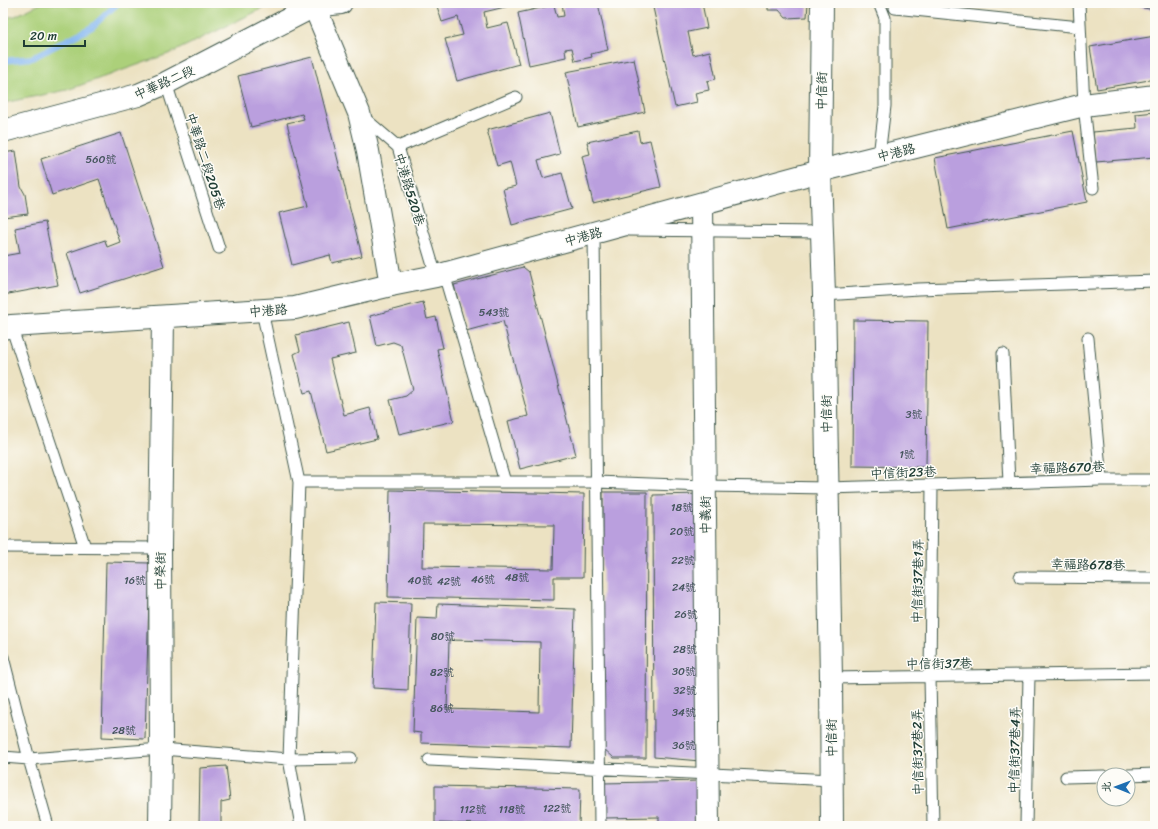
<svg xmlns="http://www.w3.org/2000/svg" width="1158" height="829" viewBox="0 0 1158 829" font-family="Sriracha,'LXGW WenKai TC',sans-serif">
	<rect width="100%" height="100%" fill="#fdfcf7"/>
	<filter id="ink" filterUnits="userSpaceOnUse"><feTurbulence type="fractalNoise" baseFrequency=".025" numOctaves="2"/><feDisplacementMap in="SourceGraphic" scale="8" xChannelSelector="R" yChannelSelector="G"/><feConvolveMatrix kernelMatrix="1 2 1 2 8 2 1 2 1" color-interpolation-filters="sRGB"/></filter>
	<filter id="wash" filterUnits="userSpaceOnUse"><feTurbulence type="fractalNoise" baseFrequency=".012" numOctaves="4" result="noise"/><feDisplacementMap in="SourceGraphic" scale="16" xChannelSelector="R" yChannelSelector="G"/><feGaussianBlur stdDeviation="0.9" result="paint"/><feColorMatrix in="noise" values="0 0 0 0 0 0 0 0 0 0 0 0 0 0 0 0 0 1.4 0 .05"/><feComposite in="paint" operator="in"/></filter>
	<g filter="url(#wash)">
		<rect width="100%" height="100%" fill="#ece2c2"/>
		<!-- green -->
		<path fill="#acd07a" stroke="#668657" d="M42 3H274L171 53 67 90 3 103V18L15 16Z"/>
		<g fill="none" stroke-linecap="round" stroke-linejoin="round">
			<!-- stream -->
			<path stroke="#85b7f1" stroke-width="6" d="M3 61 32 58 92 27 118 3"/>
		</g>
		<g id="blocks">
			<!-- building -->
			<path fill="#ba9fde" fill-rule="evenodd" d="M436 3H522L484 12 487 28 508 23 519 64 457 81 445 39 463 35 458 17 442 22Z
				M562 3H577L578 4 598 3 608 50 591 54 592 57 575 61 572 48 565 49 566 57 529 65 518 13 554 5 557 17 564 16Z
				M652 3H702L707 28 688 32 693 55 710 51 716 79 707 81 709 90 695 93 697 102 675 107Z
				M768 3H808L807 17 786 18 779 10H768Z
				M1138 3H1155V10L1138 7Z
				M1155 36V79L1097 89 1090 47Z
				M312 57 362 256 332 263 330 255 292 265 279 213 308 206 287 123 304 119 302 114 251 127 238 76Z
				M634 59 645 112 578 127 566 72Z
				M1155 112V157L1096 162 1093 132 1137 128 1136 114Z
				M550 113 560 154 538 160 543 178 562 173 572 209 512 225 503 189 516 186 510 162 497 166 487 130Z
				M638 131 640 142 650 140 661 187 593 203 582 156 590 154 587 142Z
				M1073 131 1087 202 948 229 935 158Z
				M121 133 164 266 80 293 67 253 105 240 107 247 120 242 99 179 52 195 41 159Z
				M16 151 21 187 25 194 28 214 3 217V153Z
				M45 222 58 285 3 295V256L20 253 15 228Z
				M523 267 529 272 576 455 520 469 508 421 528 416 503 321 466 331 454 285Z
				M423 302 427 319 436 317 443 348 437 349 454 421 399 434 390 400 406 396 413 390 401 345 393 342 377 346 370 316Z
				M853 320 928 321 926 467 852 466Z
				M349 322 356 353 330 359 344 415 370 408 377 439 326 451 311 391 304 393 294 354 300 351 296 335Z
				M390 490 584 494 583 577H554V600L388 597ZM423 524 554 525 553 569 422 567Z
				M603 492H647L646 758H614L602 747Z
				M702 494 700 761 654 757 653 495Z
				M106 562 150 563 145 739 102 737Z
				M376 602 411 603 408 690 373 688Z
				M438 604 575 609 571 748 421 743V733L413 732 417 618 437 619ZM449 640 540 642 539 712 447 709Z
				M226 766 230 800 221 802V826H199L200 768Z
				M700 781 701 826H659V817L604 818 603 783Z
				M435 786 580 789 579 826 435 823Z"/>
		</g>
	</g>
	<g filter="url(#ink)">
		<use href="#blocks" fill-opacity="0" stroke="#3e5649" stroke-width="1"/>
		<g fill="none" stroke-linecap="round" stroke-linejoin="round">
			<!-- service casing -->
			<g stroke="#3e5649" stroke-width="13">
				<path id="service" d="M879 3 885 18V106L879 156
					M1079 3 1084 105 1093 188
					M895 8 1080 27
					M166 83 219 248
					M363 117 398 147 436 276
					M398 147 516 97
					M629 230 822 232
					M594 233 600 826
					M444 274 505 482
					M824 295 918 289 1155 281
					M262 311 299 482 289 759 301 826
					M11 326 85 547
					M1088 338 1101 480
					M1003 354 1009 483
					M299 482H596L705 486 827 488 1101 480H1155
					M932 485 930 677 933 826
					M3 547 160 548
					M1020 577 1155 578
					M3 657 29 759 48 826
					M831 678 1155 673
					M3 757 29 759 161 749 289 759 351 758
					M429 760 832 780
					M1128 775 1155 774
					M1066 777 1104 776
					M1026 826 1029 675"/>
			</g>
			<!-- minor casing -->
			<g stroke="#3e5649" stroke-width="24">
				<path id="minor" d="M313 3 359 113 368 151 391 285
					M822 3 820 171 824 295 831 678 832 826
					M702 204 708 826
					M160 826 161 749 160 548 163 317"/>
			</g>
			<!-- tertiary casing -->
			<g stroke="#3e5649" stroke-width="24">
				<path id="tertiary" d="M314 6 341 3
					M3 131 138 95 166 83 314 6 317 3
					M3 328 11 326 295 308 391 285 436 276 820 171 1084 105 1155 96"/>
			</g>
			<!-- service -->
			<use href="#service" stroke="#fff" stroke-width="11"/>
			<!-- minor -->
			<use href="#minor" stroke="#fff" stroke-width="22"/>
			<!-- tertiary -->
			<use href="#tertiary" stroke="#fff" stroke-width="22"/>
		</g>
	</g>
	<g text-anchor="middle" stroke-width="3" stroke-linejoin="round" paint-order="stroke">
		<!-- number labels -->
		<g font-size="11" fill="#46565e">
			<text x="101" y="163">560號</text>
			<text x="494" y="316">543號</text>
			<text x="914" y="418">3號</text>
			<text x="907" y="458">1號</text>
			<text x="682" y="511">18號</text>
			<text x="682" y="535">20號</text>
			<text x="683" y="564">22號</text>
			<text x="517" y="581">48號</text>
			<text x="483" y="583">46號</text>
			<text x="135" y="584">16號</text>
			<text x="420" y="584">40號</text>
			<text x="449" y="585">42號</text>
			<text x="684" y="591">24號</text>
			<text x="686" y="618">26號</text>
			<text x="443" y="640">80號</text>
			<text x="685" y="653">28號</text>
			<text x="684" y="675">30號</text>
			<text x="442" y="676">82號</text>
			<text x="685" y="694">32號</text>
			<text x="442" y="712">86號</text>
			<text x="684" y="716">34號</text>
			<text x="124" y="734">28號</text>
			<text x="684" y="749">36號</text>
			<text x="557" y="812">122號</text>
			<text x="473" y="813">112號</text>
			<text x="512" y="813">118號</text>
		</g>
		<!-- street labels -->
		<g font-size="13" fill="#1f3d34" stroke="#fdfcf7">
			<text transform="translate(164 82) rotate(-24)" y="5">中華路二段</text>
			<text transform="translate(821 91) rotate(-89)" y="5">中信街</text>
			<text transform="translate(896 152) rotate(-14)" y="5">中港路</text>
			<text transform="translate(206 161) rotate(72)" y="5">中華路二段205巷</text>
			<text transform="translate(410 189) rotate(73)" y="5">中港路520巷</text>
			<text transform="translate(583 236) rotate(-15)" y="5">中港路</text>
			<text transform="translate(268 310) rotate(-4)" y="5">中港路</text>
			<text transform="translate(826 414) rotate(-91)" y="5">中信街</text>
			<text transform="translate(1067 467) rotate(-2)" y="5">幸福路670巷</text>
			<text transform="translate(903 472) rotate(-2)" y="5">中信街23巷</text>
			<text transform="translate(705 515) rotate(-91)" y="5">中義街</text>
			<text transform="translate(1088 564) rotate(1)" y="5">幸福路678巷</text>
			<text transform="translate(160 571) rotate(-90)" y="5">中榮街</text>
			<text transform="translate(917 581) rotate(-89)" y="5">中信街37巷1弄</text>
			<text transform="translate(939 663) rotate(-1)" y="5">中信街37巷</text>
			<text transform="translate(831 738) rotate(-91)" y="5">中信街</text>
			<text transform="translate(1014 750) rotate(-89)" y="5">中信街37巷4弄</text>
			<text transform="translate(917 752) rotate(-91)" y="5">中信街37巷2弄</text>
		</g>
	</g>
	<!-- margin -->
	<rect width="1158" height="829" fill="none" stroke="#fdfcf7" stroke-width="16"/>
	<!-- north arrow -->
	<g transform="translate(1116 787) rotate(271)"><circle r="19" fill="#fdfcf7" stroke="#a4b0a9"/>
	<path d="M0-3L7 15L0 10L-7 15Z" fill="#1f6fb2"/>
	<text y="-6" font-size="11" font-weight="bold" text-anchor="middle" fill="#1f3d34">北</text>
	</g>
	<!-- scale -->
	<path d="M24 40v6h61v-6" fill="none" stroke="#1f3d34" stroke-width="2"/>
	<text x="30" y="40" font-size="12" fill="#1f3d34" stroke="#fdfcf7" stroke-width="3" paint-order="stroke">20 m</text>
</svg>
